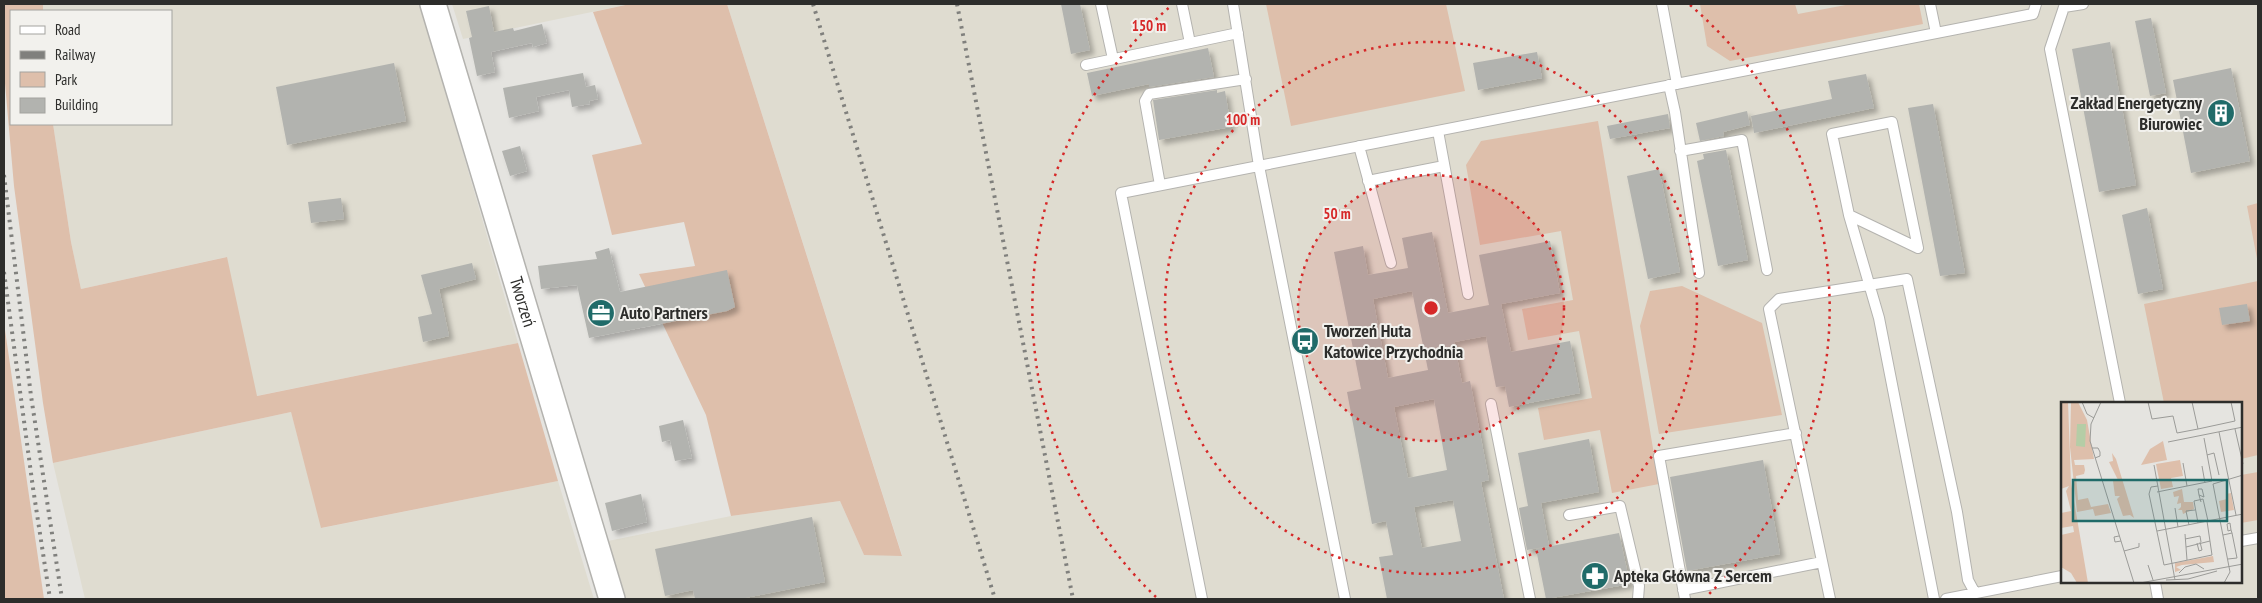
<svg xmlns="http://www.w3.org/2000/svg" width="2262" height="603" viewBox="0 0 2262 603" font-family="'PT Sans Narrow',sans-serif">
	<defs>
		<filter id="shadow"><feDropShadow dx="4.5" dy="4.5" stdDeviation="2.5" flood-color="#0004"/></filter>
	</defs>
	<rect width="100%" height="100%" fill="#e5e4e0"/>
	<!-- built -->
	<path fill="#dfdcd0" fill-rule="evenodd" d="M43 4H420L518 343 256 396 226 257 81 289 71 242 53 124H171V11H43Z
		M452 4H630L463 39Z
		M727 4H2258V599H626L608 541 731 516 840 501 864 555H902ZM2062 403H2241V582H2062Z
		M291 412 322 528 558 481 594 599H85L53 463Z"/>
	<!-- green -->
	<path fill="#debfab" d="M4 4H43V11H11V124H53L71 242 81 289 227 257 257 396 518 343 558 481 321 528 291 412 53 463 43 403 14 186 4 72Z
		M630 4H727L902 556 864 555 840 501 731 516 706 415 639 274 695 266 684 222 612 235 592 155 642 144 593 12Z
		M1266 4H1446L1465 91 1291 126Z
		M1700 4H1795L1798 14 1851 4H1919L1923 24 1730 61 1707 46Z
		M1598 121 1659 484 1612 493 1600 430 1544 440 1538 408 1592 398 1579 331 1528 340 1522 309 1573 300 1561 231 1480 245 1466 165 1481 141Z
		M2258 203V264L2247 206Z
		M2258 281V455L2241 459V403H2164L2144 304Z
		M1682 286 1762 323 1782 415 1659 434 1640 326 1650 291Z
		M4 323 44 599H4Z
		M2258 472V520L2241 523V475Z"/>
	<!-- building -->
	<path fill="#b2b3af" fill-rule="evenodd" filter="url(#shadow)" d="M1061 4H1080L1090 50 1071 54Z
		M489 6 494 32 513 28 514 31 542 24 547 43 533 47 532 43 491 52 495 72 477 76 469 38 472 37 466 11Z
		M2151 18 2166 93 2150 96 2135 21Z
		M2110 42 2136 185 2099 192 2072 49Z
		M1208 48 1214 77 1149 87V84L1092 96 1087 73Z
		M1537 52 1542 78 1478 90 1473 63Z
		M394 63 406 121 287 145 276 87Z
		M2231 68 2250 161 2191 173 2173 80Z
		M583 73 586 87 595 85 598 99 589 101 590 104 572 107 569 90 536 97 539 111 509 118 503 88Z
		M1866 74 1874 108 1754 133 1751 116 1832 99 1828 81Z
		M1217 90V93L1225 91 1231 127 1159 140 1153 100Z
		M1933 104 1965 273 1940 276 1908 108Z
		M1747 111 1750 125 1723 132 1724 136 1700 141 1696 123Z
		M1668 114 1670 128 1610 139 1607 126Z
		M520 146 527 171 510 176 502 151Z
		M1726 150 1748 260 1718 266 1697 161 1704 159 1703 154Z
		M1659 169 1680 272 1648 279 1627 176Z
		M341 198 344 219 311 223 308 202Z
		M2147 208 2163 289 2138 294 2122 215Z
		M1432 232 1448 313 1489 305 1479 255 1550 241 1560 293 1501 304 1511 352 1570 341 1580 393 1509 407 1505 386 1496 387 1486 336 1454 342 1462 383 1470 381 1489 480 1481 482 1504 599H1387L1379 557 1393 555 1386 521 1372 524 1347 392 1361 389 1334 252 1363 246 1368 275 1408 268 1402 238ZM1412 291 1428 370 1388 378 1373 299ZM1434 399 1447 470 1408 478 1394 407ZM1453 500 1461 541 1422 548 1414 507Z
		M609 248 620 292 727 270 735 307 727 311 589 338 577 285 541 289 538 266 597 259 595 252Z
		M472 263 476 279 439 289 449 336 423 342 418 317 432 314 421 275Z
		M2247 304 2250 321 2222 325 2219 308Z
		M683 420 692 458 675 461 670 440 662 442 659 426Z
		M1589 439 1599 492 1541 503 1549 546 1527 550 1519 508 1528 506 1518 453Z
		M1763 460 1780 554 1687 571 1670 477Z
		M641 494 647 522 612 531 605 503Z
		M812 517 825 582 740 599H695L693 590 665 596 655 549Z
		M1619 533 1630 584 1546 599 1536 549Z"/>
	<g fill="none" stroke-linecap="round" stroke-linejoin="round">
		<!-- service casing -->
		<g stroke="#b4b3af" stroke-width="12">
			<path id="service" d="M1101 4 1113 59
				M1182 4 1190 43
				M1233 4 1259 166 1345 599
				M1662 4 1677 84
				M1930 4 1936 33
				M2083 4 2064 7 2050 49 2120 403
				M1086 65 1238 33
				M1669 85 1675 112 1699 273
				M1438 131 1468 294
				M1359 146 1391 263
				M1680 151 1742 140 1767 270
				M1368 181 1444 166
				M1160 185 1145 101 1149 94 1246 79
				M1849 215 1918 248 1892 122 1832 134 1849 215 1879 318 1934 599
				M1491 404 1530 599
				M1569 515 1620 506 1639 586 1638 599
				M2241 541 2258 538
				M2155 582 2158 599
				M1683 590 1822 562
				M1202 599 1121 193 2033 14 2036 4
				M1685 599 1659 456 1796 433
				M1830 599 1769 309 1779 299 1907 279 1957 512 1968 580 1975 593
				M1946 599 2062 576"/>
		</g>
		<!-- tertiary casing -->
		<g stroke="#b4b3af" stroke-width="28">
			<g id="tertiary">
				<path id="s1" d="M433 4 612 599"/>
			</g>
		</g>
		<!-- service -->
		<use href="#service" stroke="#fff" stroke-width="10"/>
		<!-- tertiary -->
		<use href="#tertiary" stroke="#fff" stroke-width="25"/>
		<!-- rail -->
		<path stroke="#80807d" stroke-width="4" stroke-dasharray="2.5 5" stroke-linecap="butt" d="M813 4 995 599
			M957 4 1073 599
			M4 175 31 396 62 599
			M4 272 33 488 50 599"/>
	</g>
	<!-- distance rings -->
	<circle cx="1431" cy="308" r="133" fill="#d62828" fill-opacity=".12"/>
	<g fill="none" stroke="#d62828" stroke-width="2.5" stroke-dasharray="2.5 5">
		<circle cx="1431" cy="308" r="133"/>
		<circle cx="1431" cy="308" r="266"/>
		<path d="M1156 597A399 399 0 0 1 1172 5M1690 5A399 399 0 0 1 1706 597"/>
	</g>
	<!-- icons -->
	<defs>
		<g id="building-disc" transform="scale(1.4375)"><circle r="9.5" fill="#206b69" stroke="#f2f1ed"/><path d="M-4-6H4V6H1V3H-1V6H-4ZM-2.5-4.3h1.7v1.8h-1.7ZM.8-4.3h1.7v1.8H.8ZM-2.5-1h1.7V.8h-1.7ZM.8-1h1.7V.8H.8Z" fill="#fff"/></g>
		<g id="office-disc" transform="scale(1.4375)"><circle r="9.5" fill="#206b69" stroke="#f2f1ed"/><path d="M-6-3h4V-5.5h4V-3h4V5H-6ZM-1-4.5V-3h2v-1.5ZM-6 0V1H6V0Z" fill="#fff"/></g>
		<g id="bus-disc" transform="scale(1.4375)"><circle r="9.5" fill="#206b69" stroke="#f2f1ed"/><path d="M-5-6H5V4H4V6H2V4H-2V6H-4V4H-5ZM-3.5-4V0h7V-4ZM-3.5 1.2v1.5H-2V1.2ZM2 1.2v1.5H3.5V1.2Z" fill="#fff"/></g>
		<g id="pharmacy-disc" transform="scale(1.4375)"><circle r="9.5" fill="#206b69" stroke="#f2f1ed"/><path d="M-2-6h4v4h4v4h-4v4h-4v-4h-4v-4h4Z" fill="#fff"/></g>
	</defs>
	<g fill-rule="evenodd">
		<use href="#building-disc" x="2221" y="113"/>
		<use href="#office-disc" x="601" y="313"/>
		<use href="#bus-disc" x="1305" y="341"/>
		<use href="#pharmacy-disc" x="1595" y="576"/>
	</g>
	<g text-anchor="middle" stroke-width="4" stroke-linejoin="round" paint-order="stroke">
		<!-- poi labels -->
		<g font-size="18" font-weight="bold" fill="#2d2d2b" stroke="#f2f1ed" text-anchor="start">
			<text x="2202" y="109" text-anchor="end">Zakład Energetyczny<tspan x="2202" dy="21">Biurowiec</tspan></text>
			<text x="620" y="319">Auto Partners</text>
			<text x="1324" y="337">Tworzeń Huta<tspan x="1324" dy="21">Katowice Przychodnia</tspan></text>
			<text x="1614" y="582">Apteka Główna Z Sercem</text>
		</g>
		<!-- street labels -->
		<g font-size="18" fill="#2d2d2b" stroke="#f2f1ed">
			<text dy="6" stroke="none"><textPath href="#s1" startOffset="311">Tworzeń</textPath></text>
		</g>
	</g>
	<!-- overview -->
	<g transform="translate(2061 402)">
		<rect width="181" height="181" fill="#e5e4e0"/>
		<path d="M0 0H7L10 81 27 181H16L10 171 0 165V133L13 130 12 124 0 126V111L10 109 5 89 8 84 0 87ZM10 0H17L26 18 33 57 13 58 14 63H23L24 68 23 72 15 74 17 98 27 96 30 105 47 102 50 111 34 114 32 107 16 110 9 45ZM102 39 106 58 80 63 89 47ZM51 51 55 57 73 116 69 113 62 114 56 97 59 94H54L52 79 57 78 48 60 52 59ZM119 58 122 74 110 76 112 85 100 87 95 62ZM121 87 123 100H132L133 107 122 112 121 108H117L120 105V101L116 102 118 94 113 95 112 90ZM170 91 173 108 160 110 158 99 166 97 165 92ZM152 154 153 160 121 163 115 165 120 168 114 170V161Z" fill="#debfab"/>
		<path d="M16 22H25L24 45 15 44Z" fill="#b5cda6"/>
		<path fill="none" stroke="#9b9b98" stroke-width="1" d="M21 0 26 12 33 16M40 0 30 22 29 39 73 181M87 0 91 17 112 14 116 31 137 27M131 0 137 27 174 19 170 0M174 27 182 62M158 30 175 113M107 40 182 25M31 46H37L39 50V54L34 56M146 53 153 51 158 73M122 61 126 84M93 63 114 178M141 64 144 81M97 84 90 85 88 92 103 163 151 153 146 119M96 90 151 79 143 36M138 93 143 95 141 87H137L138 93 140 100M114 106 117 125M137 121 133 99 142 97 147 119M128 123 125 109 134 108M170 128 167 129 166 122 169 121 170 128 171 131M96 129 182 112M124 132 126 158M162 133 171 131 176 156 167 157M58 134 53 135 54 140 60 139M124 137 139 134 140 140M136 141 138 149 141 148 139 140M125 145 149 139M63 149 78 145V141M87 163 92 178M118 171 124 165 135 162 143 167M105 178 127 177 156 169M79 181 182 162M163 181 169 170 152 82 182 73"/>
		<path fill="#206b69" fill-opacity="0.15" stroke="#206b69" stroke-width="2.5" d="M12 78H166V119H12Z"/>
		<rect width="181" height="181" fill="none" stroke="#2d2d2b" stroke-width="2.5"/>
	</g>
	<circle cx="1431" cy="308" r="8" fill="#d62828" stroke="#f2f1ed" stroke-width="2.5"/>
	<g font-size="15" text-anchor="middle" font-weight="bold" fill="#d62828" stroke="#f2f1ed" stroke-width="4" stroke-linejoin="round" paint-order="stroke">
		<text x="1149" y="31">150 m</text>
		<text x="1243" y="125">100 m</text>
		<text x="1337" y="219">50 m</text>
	</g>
	<!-- border -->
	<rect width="2262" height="603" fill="none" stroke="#2d2d2b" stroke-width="10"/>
	<!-- legend -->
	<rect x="10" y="10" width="162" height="115" fill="#f2f1ed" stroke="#a3a39f"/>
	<rect x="20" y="26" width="25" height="8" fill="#ffffff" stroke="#a3a39f"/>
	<text x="55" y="35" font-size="15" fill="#2d2d2b">Road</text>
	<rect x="20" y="51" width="25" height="8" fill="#80807d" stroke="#a3a39f"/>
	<text x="55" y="60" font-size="15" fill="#2d2d2b">Railway</text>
	<rect x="20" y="72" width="25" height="15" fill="#debfab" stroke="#a3a39f"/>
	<text x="55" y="85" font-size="15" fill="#2d2d2b">Park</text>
	<rect x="20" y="98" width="25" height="15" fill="#b2b3af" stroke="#a3a39f"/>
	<text x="55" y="110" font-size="15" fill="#2d2d2b">Building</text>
</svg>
